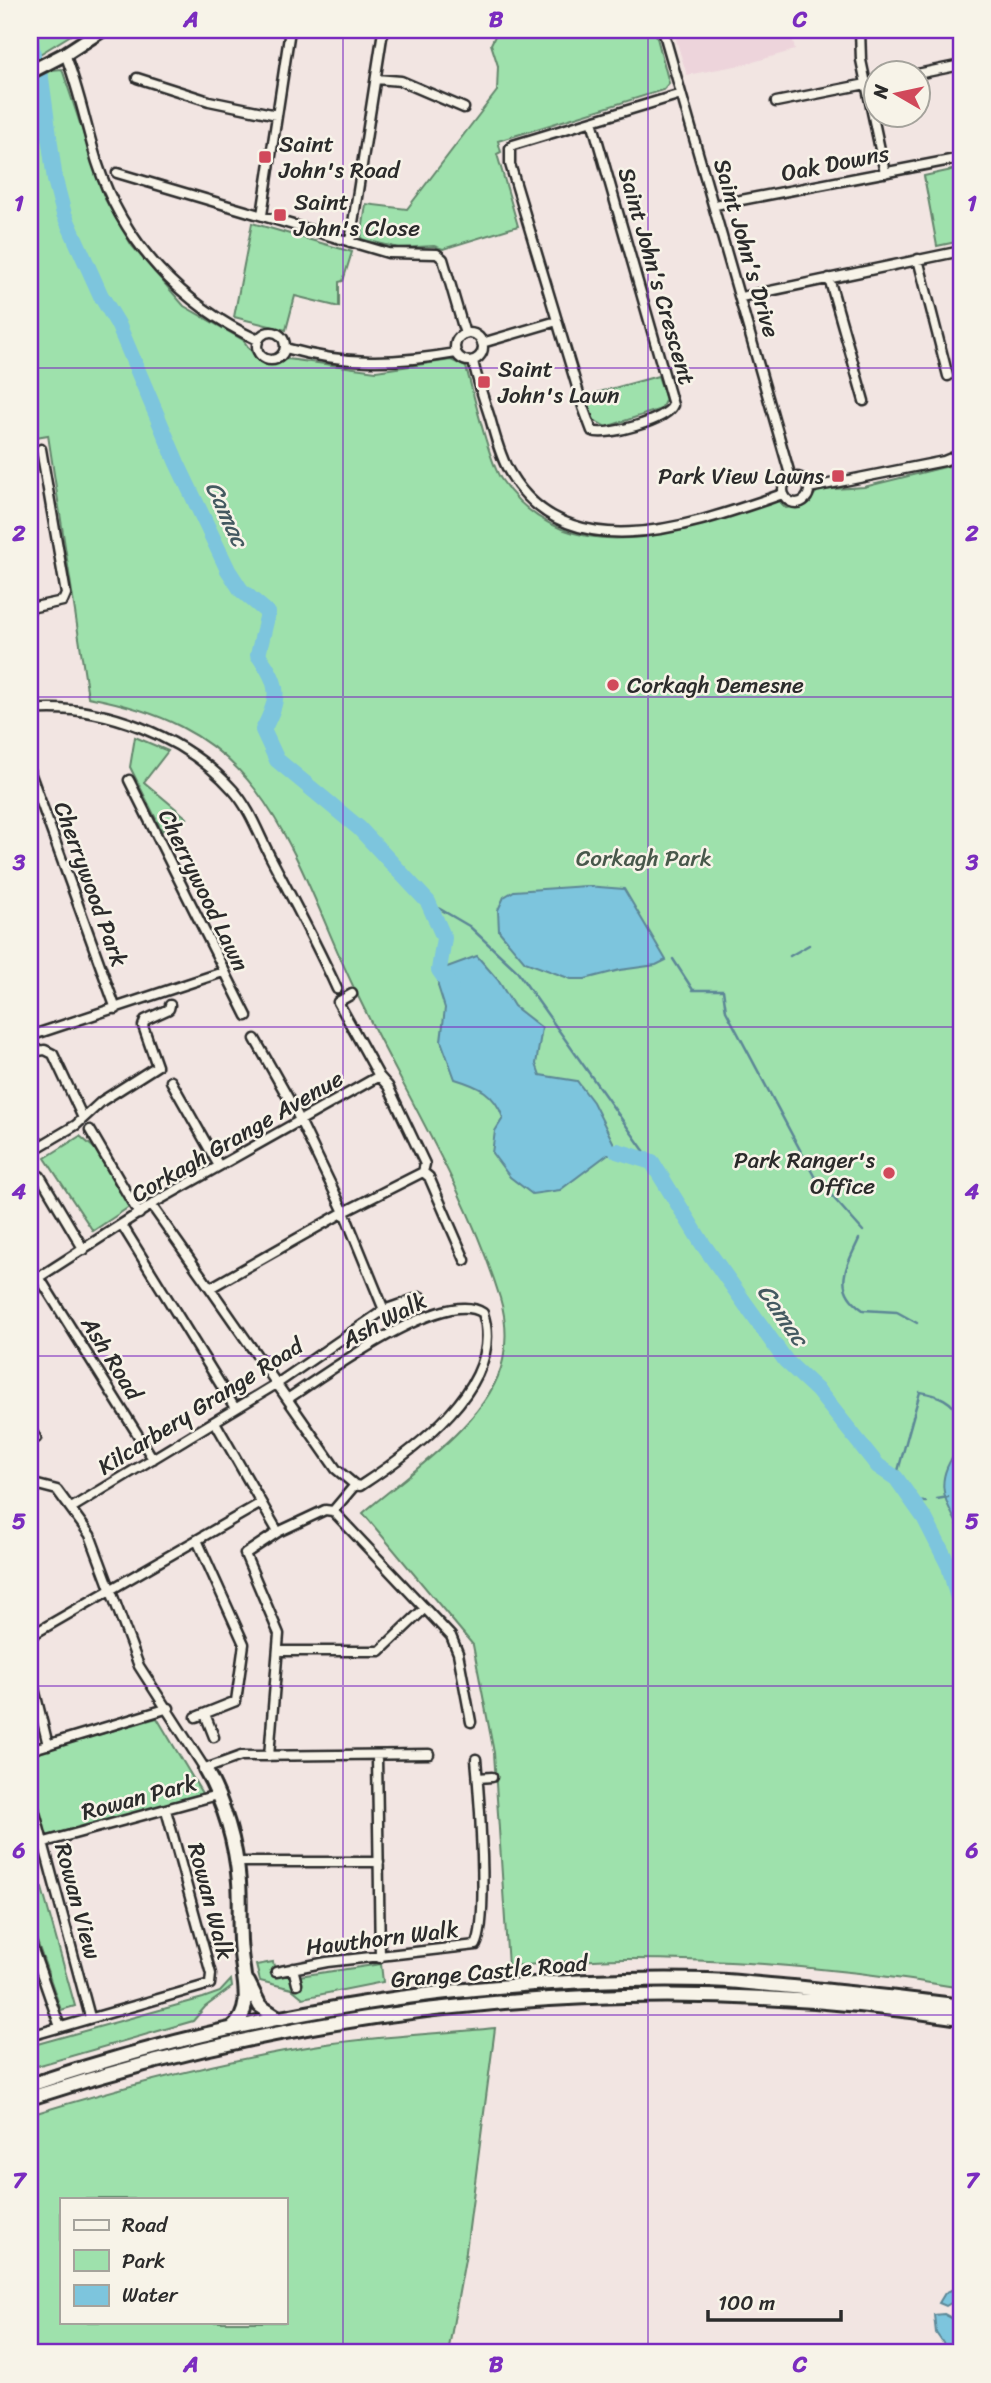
<svg xmlns="http://www.w3.org/2000/svg" width="991" height="2383" viewBox="0 0 991 2383" font-family="Sriracha,sans-serif">
	<rect width="100%" height="100%" fill="#f2e5e2"/>
	<filter id="ink" filterUnits="userSpaceOnUse"><feTurbulence type="fractalNoise" baseFrequency=".0143" numOctaves="2"/><feDisplacementMap in="SourceGraphic" scale="14" xChannelSelector="R" yChannelSelector="G"/><feConvolveMatrix kernelMatrix="1 2 1 2 8 2 1 2 1" color-interpolation-filters="sRGB"/></filter>
	<g filter="url(#ink)">
		<!-- built -->
		<path fill="#edd4db" d="M673 30H791L795 50 746 64 687 75Z"/>
		<!-- green -->
		<path fill="#9ee1ac" stroke="#64866c" stroke-width="2" fill-rule="evenodd" d="M30 30H79L30 60Z
			M498 30H655L669 83 663 90 498 141 501 152 497 154 518 226 443 249 434 246 399 248 361 239 366 204 407 209 497 91 498 66 491 44Z
			M62 69 105 199 132 246 184 306 243 340 257 359 277 361 288 359 376 371 451 360 466 367C473 392 489 461 501 479 567 577 686 532 776 498L786 508 802 506 819 490 864 487 961 463V1988C850 1969 738 1959 625 1959 586 1959 547 1964 508 1966L494 1753 473 1645 363 1513C408 1474 491 1420 503 1360 507 1340 506 1318 500 1298 467 1191 404 1092 356 992 324 927 299 846 255 789 211 732 156 710 88 697L48 435 30 438V82L51 70Z
			M961 168V241L937 246 924 176Z
			M252 223 352 252 343 281 339 282V307L295 296 286 330 234 317Z
			M658 376 666 399 661 409 606 427 594 420 585 396Z
			M135 737 168 751 144 782 187 818 162 831 130 767Z
			M80 1136 95 1149 119 1191 122 1190 132 1205 93 1231 45 1158Z
			M157 1718 203 1795 49 1838 43 1835 30 1781V1754Z
			M33 1856 75 2006 61 2010 30 1921V1857Z
			M273 1962 276 1975 299 1976 381 1964 383 1982 303 1998 292 1989 260 1981 256 1965Z
			M231 1980 232 1987 205 2007 193 2021 30 2068V2046L203 1998 220 1992Z
			M495 2028 465 2259 448 2353H30V2115C125 2086 222 2060 320 2045 378 2036 437 2034 495 2028ZM285 2199V2322H61V2199Z"/>
		<!-- water -->
		<path fill="#7dc5dd" stroke="#5c8796" stroke-width="2" d="M586 886 624 889 666 960 656 965 620 970 585 979H571L525 962 499 931 498 910 504 897 514 891Z
			M477 956 498 980 514 1006 542 1028 536 1064 540 1075 577 1081 593 1102 615 1146 633 1154 635 1159 625 1154H608L560 1190 532 1194 510 1177 492 1153 495 1131 503 1118C495 1093 478 1086 455 1079L441 1041 445 1008 438 986 439 970Z
			M961 1444V1531C940 1493 935 1480 961 1444Z
			M961 2285V2297L946 2306 939 2303 945 2293Z
			M944 2314 961 2323V2353H950L936 2333 934 2315Z"/>
		<g fill="none" stroke-linecap="round" stroke-linejoin="round">
			<!-- stream -->
			<path stroke="#5c8796" stroke-width="2.5" d="M428 902 469 926 516 970 652 1162
				M790 956 809 945
				M673 959 693 990H723L726 1011 814 1176 863 1231
				M859 1239C846 1268 832 1288 863 1310L897 1312 917 1323
				M896 1478 920 1392C939 1395 952 1400 961 1418
				M937 1499 948 1497
				M913 1501 926 1502"/>
			<!-- river -->
			<path stroke="#7dc5dd" stroke-width="16" d="M30 31 33 55
				M41 78 55 180 64 214 101 296 118 324 177 463 228 570 241 590 268 613 258 655C281 685 280 698 263 730L277 760 359 828 428 902 444 938 439 970 451 987
				M617 1151 652 1162 702 1243 786 1361 818 1391 878 1466 896 1478 925 1519 949 1566 961 1609"/>
			<!-- street casing -->
			<g stroke="#2b2b2b" stroke-width="13">
				<path id="street" d="M663 30 791 478
					M860 30 861 60 885 173
					M65 54C79 89 86 127 97 162 123 243 182 305 258 340
					M917 74 961 65
					M137 78 209 101 277 115
					M376 79 401 81 464 108
					M776 102 876 82
					M592 121 673 405C667 420 607 437 592 431L583 407 510 164V148L513 145 681 94
					M117 173 388 253 437 254 443 259 465 334
					M715 205 961 158
					M262 215 290 30
					M350 242 383 31
					M918 259 948 376
					M829 278 864 401
					M741 297 961 251
					M257 346a14 14 0 1 1 28 0a14 14 0 1 1-28 0Z
					M455 347a14 14 0 1 1 28 0a14 14 0 1 1-28 0Z
					M482 343 557 321
					M285 348C346 365 393 364 456 353
					M473 361C477 380 484 399 490 418 495 435 500 457 510 473 569 573 697 523 783 494
					M783 490a13 13 0 1 1 26 0a13 13 0 1 1-26 0Z
					M809 488 944 461 961 454
					M30 608 63 601 66 594 41 449
					M30 710C101 703 185 736 233 790 251 810 259 836 272 860 294 902 317 945 337 989
					M30 772 116 1009
					M129 780 247 1016
					M30 1036 223 972
					M30 1052 45 1050 53 1054 83 1118
					M379 1076 388 1086 425 1164 423 1172 429 1177 465 1260
					M171 1081 219 1166
					M90 1130 139 1214
					M30 1152 76 1125 102 1101 157 1066 143 1026 145 1020 169 1009 170 1005
					M30 1171 40 1176 84 1250
					M152 1206 210 1288 344 1212 296 1112 255 1039
					M122 1225 235 1408
					M39 1277 153 1459
					M30 1283 159 1200 379 1076 338 1002 352 994
					M210 1288 336 1469 355 1485
					M384 1310 344 1212 423 1172
					M289 1398C324 1375 444 1286 483 1313 507 1385 412 1452 360 1486L355 1485
					M215 1422 278 1532
					M30 1429 36 1438
					M30 1483 57 1490 90 1535 139 1666 205 1769 241 1756 429 1754
					M73 1507 278 1383 384 1310 421 1297
					M333 1511 451 1636 458 1653 471 1722
					M333 1511 355 1485
					M30 1636 261 1503
					M278 1651H380L425 1608
					M30 1672 48 1745
					M205 1714 214 1737
					M196 1717 236 1701 244 1644 197 1540
					M30 1750 169 1708
					M269 1756 279 1634 245 1554 278 1532 325 1510 333 1511
					M377 1756 380 1958
					M478 1778 492 1777
					M30 1794 90 2017
					M30 1846 217 1795
					M236 1862H379
					M30 1941 60 2027
					M293 1968 297 1984
					M276 1972 327 1962 476 1945C489 1922 479 1792 476 1759
					M30 2036 210 1984 211 1974 166 1810"/>
			</g>
			<!-- secondary casing -->
			<g stroke="#2b2b2b" stroke-width="18">
				<path id="secondary" d="M30 72 65 54 102 30
					M205 1769C224 1802 236 1844 239 1882 241 1906 238 1929 241 1953 243 1978 255 2011 231 2029
					M248 1982 260 2006 280 2019
					M30 2085C246 2012 479 1975 708 1980 736 1981 765 1985 793 1987 849 1993 905 1998 961 2006
					M30 2098C330 2000 649 1970 961 2018"/>
			</g>
			<!-- street -->
			<use href="#street" stroke="#f7f3e8" stroke-width="8"/>
			<!-- secondary -->
			<use href="#secondary" stroke="#f7f3e8" stroke-width="12"/>
		</g>
	</g>
	<!-- grid -->
	<path fill="none" stroke="#7b2cbf" stroke-width="2" stroke-opacity="0.55" d="M343 30V2353M648 30V2353M30 368H961M30 697H961M30 1027H961M30 1356H961M30 1686H961M30 2015H961"/>
	<!-- markers -->
	<g fill="#d1495b" stroke="#f7f3e8" stroke-width="2.5">
		<rect x="258" y="150" width="14" height="14" rx="3.5"/>
		<rect x="273" y="208" width="14" height="14" rx="3.5"/>
		<rect x="477" y="375" width="14" height="14" rx="3.5"/>
		<rect x="831" y="469" width="14" height="14" rx="3.5"/>
		<circle cx="613" cy="685" r="7"/>
		<circle cx="889" cy="1173" r="7"/>
	</g>
	<g text-anchor="middle" stroke-width="5" stroke-linejoin="round" paint-order="stroke">
		<!-- poi labels -->
		<g font-size="23" fill="#2b2b2b" stroke="#f7f3e8" text-anchor="start">
			<text x="279" y="152">Saint<tspan x="279" dy="26">John's Road</tspan></text>
			<text x="294" y="210">Saint<tspan x="294" dy="26">John's Close</tspan></text>
			<text x="498" y="377">Saint<tspan x="498" dy="26">John's Lawn</tspan></text>
			<text x="824" y="484" text-anchor="end">Park View Lawns</text>
			<text x="627" y="693">Corkagh Demesne</text>
			<text x="875" y="1168" text-anchor="end">Park Ranger's<tspan x="875" dy="26">Office</tspan></text>
		</g>
		<!-- street labels -->
		<g font-size="23" fill="#2b2b2b" stroke="#f7f3e8">
			<text transform="translate(835 163) rotate(-11)" y="8">Oak Downs</text>
			<text transform="translate(747 248) rotate(74)" y="8">Saint John's Drive</text>
			<text transform="translate(657 276) rotate(74)" y="8">Saint John's Crescent</text>
			<text transform="translate(91 884) rotate(70)" y="8">Cherrywood Park</text>
			<text transform="translate(204 890) rotate(64)" y="8">Cherrywood Lawn</text>
			<text transform="translate(237 1136) rotate(-30)" y="8">Corkagh Grange Avenue</text>
			<text transform="translate(384 1320) rotate(-28)" y="8">Ash Walk</text>
			<text transform="translate(112 1358) rotate(58)" y="8">Ash Road</text>
			<text transform="translate(200 1406) rotate(-32)" y="8">Kilcarbery Grange Road</text>
			<text transform="translate(139 1797) rotate(-15)" y="8">Rowan Park</text>
			<text transform="translate(78 1901) rotate(75)" y="8">Rowan View</text>
			<text transform="translate(211 1901) rotate(75)" y="8">Rowan Walk</text>
			<text transform="translate(382 1938) rotate(-7)" y="8">Hawthorn Walk</text>
			<text transform="translate(489 1971) rotate(-5)" y="8">Grange Castle Road</text>
		</g>
		<!-- park labels -->
		<g font-size="23" fill="#48584b" stroke="#f7f3e8">
			<text x="644" y="866">Corkagh Park</text>
		</g>
		<!-- water labels -->
		<g font-size="24" font-style="italic" fill="#445960" stroke="#f7f3e8">
			<text transform="translate(227 514) rotate(65)" y="8">Camac</text>
			<text transform="translate(783 1315) rotate(55)" y="8">Camac</text>
		</g>
	</g>
	<!-- margin -->
	<rect width="991" height="2383" fill="none" stroke="#f7f3e8" stroke-width="77"/>
	<!-- legend -->
	<rect x="60" y="2198" width="228" height="126" fill="#f7f3e8" stroke="#a5a39c" stroke-width="2"/>
	<rect x="74" y="2220" width="35" height="10" fill="#f7f3e8" stroke="#a5a39c" stroke-width="2"/>
	<text x="122" y="2232" font-size="21" fill="#2b2b2b">Road</text>
	<rect x="74" y="2250" width="35" height="21" fill="#9ee1ac" stroke="#a5a39c" stroke-width="2"/>
	<text x="122" y="2268" font-size="21" fill="#2b2b2b">Park</text>
	<rect x="74" y="2285" width="35" height="21" fill="#7dc5dd" stroke="#a5a39c" stroke-width="2"/>
	<text x="122" y="2302" font-size="21" fill="#2b2b2b">Water</text>
	<!-- north arrow -->
	<g transform="translate(897 94) rotate(279)"><circle r="33" fill="#f7f3e8" stroke="#a5a39c" stroke-width="2"/>
	<path d="M0-5L12 26L0 18L-12 26Z" fill="#d1495b"/>
	<text y="-10" font-size="19" font-weight="bold" text-anchor="middle" fill="#2b2b2b">N</text>
	</g>
	<!-- scale -->
	<path d="M708 2310v10h133v-10" fill="none" stroke="#2b2b2b" stroke-width="3.5"/>
	<text x="718" y="2310" font-size="21" fill="#2b2b2b" stroke="#f7f3e8" stroke-width="5" paint-order="stroke">100 m</text>
	<rect x="38" y="38" width="915" height="2306" fill="none" stroke="#7b2cbf" stroke-width="2.5"/>
	<g font-size="23" text-anchor="middle" font-weight="bold" fill="#7b2cbf">
		<text x="191" y="27">A</text>
		<text x="496" y="27">B</text>
		<text x="800" y="27">C</text>
		<text x="19" y="211">1</text>
		<text x="972" y="211">1</text>
		<text x="19" y="541">2</text>
		<text x="972" y="541">2</text>
		<text x="19" y="870">3</text>
		<text x="972" y="870">3</text>
		<text x="19" y="1199">4</text>
		<text x="972" y="1199">4</text>
		<text x="19" y="1529">5</text>
		<text x="972" y="1529">5</text>
		<text x="19" y="1858">6</text>
		<text x="972" y="1858">6</text>
		<text x="19" y="2188">7</text>
		<text x="972" y="2188">7</text>
		<text x="191" y="2372">A</text>
		<text x="496" y="2372">B</text>
		<text x="800" y="2372">C</text>
	</g>
</svg>
